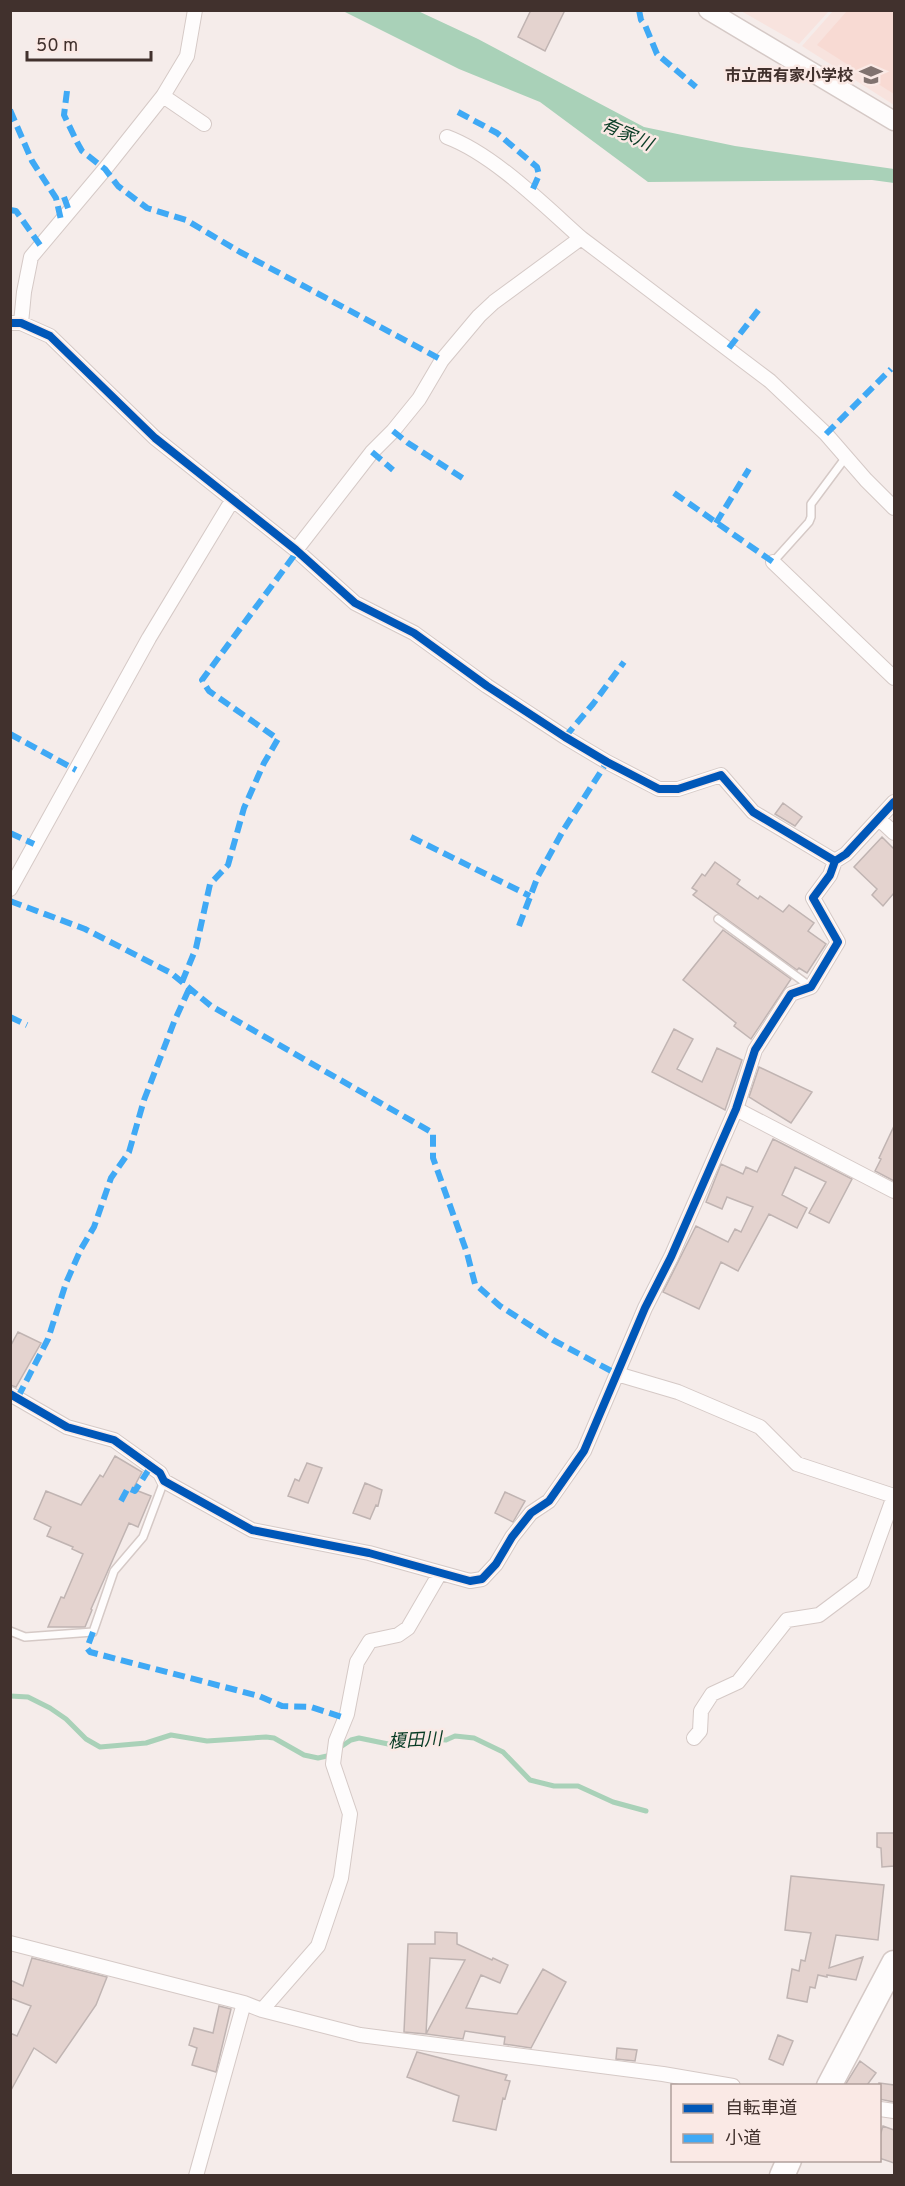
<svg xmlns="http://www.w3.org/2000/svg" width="905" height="2186" viewBox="0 0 905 2186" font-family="Overpass,'Noto Sans JP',sans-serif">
	<rect width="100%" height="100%" fill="#f5ecea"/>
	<!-- built -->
	<path fill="#f8e3de" d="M741 11H829L799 44Z
		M833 11H894V105L802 46Z"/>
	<!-- green -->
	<path fill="#f8dad3" d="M847 11H894V94L817 45Z"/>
	<!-- water -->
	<path fill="#a9d1b8" d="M343 11H418L478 39 644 127 735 146 894 169V183L872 180 648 182 540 102 459 69Z"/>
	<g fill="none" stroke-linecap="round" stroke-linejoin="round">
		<!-- stream -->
		<path stroke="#a9d1b8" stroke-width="5" d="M10 1696 28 1697 50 1708 66 1719 86 1739 100 1747 146 1743 171 1735 207 1741 266 1737 274 1738 304 1755 318 1758 327 1756 351 1740 359 1738 393 1745 423 1738 446 1740 455 1736 474 1738 503 1752 530 1780 554 1786H578L613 1802 646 1811"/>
	</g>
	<!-- building -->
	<path fill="#e4d3cf" stroke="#c0b4b2" stroke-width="1.5" d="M531 10H565L545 51 518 37Z
		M783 803 802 817 795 826 775 814Z
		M882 837 894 849V893L883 906 872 895 877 889 854 867Z
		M715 862 740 880 737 884 758 899 760 896 783 912 789 905 814 923 808 931 826 944 807 973 799 968 797 970 693 895 697 891 692 888 702 874 705 876Z
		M723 930 791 979 751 1039 734 1026 736 1023 683 980Z
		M674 1029 693 1039 677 1069 702 1082 717 1048 742 1060 725 1110 652 1072Z
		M759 1067 812 1092 791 1123 749 1097Z
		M894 1126V1181L875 1171 881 1159 879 1158Z
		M773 1139 852 1179 829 1223 809 1213 826 1182 795 1167 782 1195 807 1208 797 1228 769 1214 738 1271 721 1262 699 1309 663 1292 696 1226 728 1242 735 1229 741 1232 753 1207 727 1197 722 1209 706 1202 721 1164 743 1174 746 1167 757 1172Z
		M18 1332 41 1343 16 1387 10 1385V1347Z
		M115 1456 142 1472 133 1489 151 1496 138 1527 129 1523 91 1609 92 1610 85 1627H48L61 1597 64 1598 83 1554 72 1549 73 1547 47 1536 51 1527 34 1519 46 1491 81 1505 100 1475 103 1477Z
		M307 1463 322 1468 308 1503 288 1496 295 1479 299 1481Z
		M365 1483 382 1490 378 1506 376 1505 370 1519 353 1513Z
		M505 1492 525 1501 513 1522 495 1513Z
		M877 1833H894V1866L882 1867 881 1848 877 1847Z
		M791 1876 884 1885 878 1940 836 1935 829 1968 863 1957 856 1980 827 1975V1977L818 1975 815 1988 810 1987 807 2002 787 1998 792 1969 799 1971 801 1960 805 1961 811 1933 785 1930Z
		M435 1932 457 1933V1944L492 1960 493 1958 508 1965 500 1983 481 1975 466 2008 517 2014 543 1969 566 1982 531 2048 504 2044 505 2037 465 2031 463 2039 426 2034 465 1960 430 1958 426 2034 404 2032 408 1944H435Z
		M32 1958 107 1977 96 2005 56 2063 34 2048 10 2092V2033L17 2036 31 2006 10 1998V1980L23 1986Z
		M219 2006 231 2009 216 2072 192 2065 197 2048 189 2045 194 2028 213 2033Z
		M778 2035 793 2041 783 2065 769 2059Z
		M617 2048 637 2050 635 2061 616 2059Z
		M417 2052 507 2075 505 2080 510 2081 505 2099 503 2098 496 2130 453 2121 459 2096 407 2077Z
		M860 2061 876 2073 867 2085H845Z
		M879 2083 894 2085V2102L879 2099Z
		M883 2126 894 2130V2163L879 2158V2139Z"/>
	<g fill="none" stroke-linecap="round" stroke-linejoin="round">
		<!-- service casing -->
		<g stroke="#d5c9c6" stroke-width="10">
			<path id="service" d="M773 562 809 522 811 517V504L846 457
				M718 919 811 987
				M10 1631 25 1637 93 1632 114 1571 143 1537 164 1481"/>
		</g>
		<!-- minor casing -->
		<g stroke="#d5c9c6" stroke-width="16">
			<path id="minor" d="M163 96 204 124
				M447 137C493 154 544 205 581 238
				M10 323H21L50 336 155 438 296 550 355 603 414 633 487 686 565 737 607 762 659 789H678L721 775 753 812 835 861
				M21 323 24 292 31 257 105 169 163 96 187 56 195 10
				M296 550 372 452 393 431 419 399 442 360 479 316 494 302 581 238 770 381 826 434 866 480 894 508
				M773 562 894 678
				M879 819 894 833
				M10 889 149 638 233 499
				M736 1109 894 1191
				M617 1374 678 1392 739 1418 760 1427 797 1464 894 1496
				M10 1394 67 1427 114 1440 160 1473 164 1481 252 1530 369 1553 470 1581 482 1579 496 1564 512 1537 531 1513 549 1501 584 1451 645 1308 671 1257 736 1109 755 1050 791 994 811 987 838 942 813 898 830 875 835 861 846 854 894 802
				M694 1738 700 1731 701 1711 712 1694 738 1682 787 1620 819 1615 863 1582 894 1496
				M10 1943 244 2003 262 2010 360 2035 663 2074 733 2086
				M262 2010 318 1946 341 1878 350 1814 333 1764 336 1741 347 1714 357 1662 370 1641 398 1635 408 1628 440 1573
				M880 2109 894 2111
				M196 2176 244 2003"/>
		</g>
		<!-- tertiary casing -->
		<g stroke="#d5c9c6" stroke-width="21">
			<path id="tertiary" d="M708 10 894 121"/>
		</g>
		<!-- trunk casing -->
		<g stroke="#d5c9c6" stroke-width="27">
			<path id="trunk" d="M829 2086 894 1963
				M782 2176 789 2160"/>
		</g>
		<!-- service -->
		<use href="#service" stroke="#fefcfc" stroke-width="7"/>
		<!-- minor -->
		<use href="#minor" stroke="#fefcfc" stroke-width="14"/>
		<!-- tertiary -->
		<use href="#tertiary" stroke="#fefcfc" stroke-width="18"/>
		<!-- trunk -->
		<use href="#trunk" stroke="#fefcfc" stroke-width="24"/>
		<!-- quiet -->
		<path stroke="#3fa9f5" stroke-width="6" stroke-dasharray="12 6" stroke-linecap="butt" d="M639 10 641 20 645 25 657 54 696 87
			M67 91 64 115 78 144 82 151 105 169 118 186 147 208 186 220 240 252 442 360
			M10 110 32 161 56 198 61 220
			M458 112 497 133 537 167 539 175 531 193
			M64 197 69 211
			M10 210 16 211 40 245
			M729 348 760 308
			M393 431 408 443 467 481
			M826 434 891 369
			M372 452 393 470
			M674 493 773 562
			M716 523 749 469
			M10 734 76 770
			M565 737 593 704 624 662
			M10 833 34 844
			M411 837 530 896
			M10 901 85 929 171 973 211 1006 433 1133V1158L467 1253 475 1284 500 1306 553 1340 617 1374
			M519 926 538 876 564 829 607 762
			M182 982 196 948 210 884 228 865 244 808 264 763 278 739 209 691 202 680 293 557 296 550
			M10 1017 27 1025
			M18 1397 48 1339 66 1283 81 1249 94 1227 111 1178 129 1152 144 1100 174 1022 189 989
			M121 1501 128 1488 135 1491 151 1466
			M93 1632 87 1648 90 1652 259 1696 282 1706 311 1707 345 1718"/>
		<!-- cycleway casing -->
		<g stroke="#fae9e5" stroke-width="11">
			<path id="cycleway" d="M10 323H21L50 336 155 438 296 550 355 603 414 633 487 686 565 737 607 762 659 789H678L721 775 753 812 835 861
				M10 1394 67 1427 114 1440 160 1473 164 1481 252 1530 369 1553 470 1581 482 1579 496 1564 512 1537 531 1513 549 1501 584 1451 645 1308 671 1257 736 1109 755 1050 791 994 811 987 838 942 813 898 830 875 835 861 846 854 894 802"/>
		</g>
		<!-- cycleway -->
		<use href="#cycleway" stroke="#0057b8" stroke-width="8"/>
	</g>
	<!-- icons -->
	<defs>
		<g id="school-bare" transform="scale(1.8)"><path d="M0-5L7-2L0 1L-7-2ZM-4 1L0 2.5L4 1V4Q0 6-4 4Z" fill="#80726f" stroke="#fae9e5" stroke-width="2.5" paint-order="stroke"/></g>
	</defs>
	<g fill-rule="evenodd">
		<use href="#school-bare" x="871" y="75"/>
	</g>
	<g text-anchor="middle" stroke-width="5" stroke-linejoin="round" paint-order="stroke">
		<!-- poi labels -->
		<g font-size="16" font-weight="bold" fill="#41312d" stroke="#fae9e5" text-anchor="end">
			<text x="853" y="81">市立西有家小学校</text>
		</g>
		<!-- water labels -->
		<g font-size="18" font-style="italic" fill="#093c25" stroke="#fae9e5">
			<text transform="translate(627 134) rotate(24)" y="6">有家川</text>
			<text transform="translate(415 1740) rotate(-3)" y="6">榎田川</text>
		</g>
	</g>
	<!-- border -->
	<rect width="905" height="2186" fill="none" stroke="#41312d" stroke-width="24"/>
	<!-- legend -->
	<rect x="671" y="2084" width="210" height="78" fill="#fae9e5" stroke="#b09f9b" stroke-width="1.5"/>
	<rect x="683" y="2104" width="30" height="9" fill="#0057b8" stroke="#b09f9b" stroke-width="1.5"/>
	<text x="725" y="2114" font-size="18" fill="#41312d">自転車道</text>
	<rect x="683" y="2134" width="30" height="9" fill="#3fa9f5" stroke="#b09f9b" stroke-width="1.5"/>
	<text x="725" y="2144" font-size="18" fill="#41312d">小道</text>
	<!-- scale -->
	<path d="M27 51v9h124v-9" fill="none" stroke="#41312d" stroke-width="3"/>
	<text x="36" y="51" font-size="18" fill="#41312d" stroke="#fae9e5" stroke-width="4.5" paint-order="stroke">50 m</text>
</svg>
